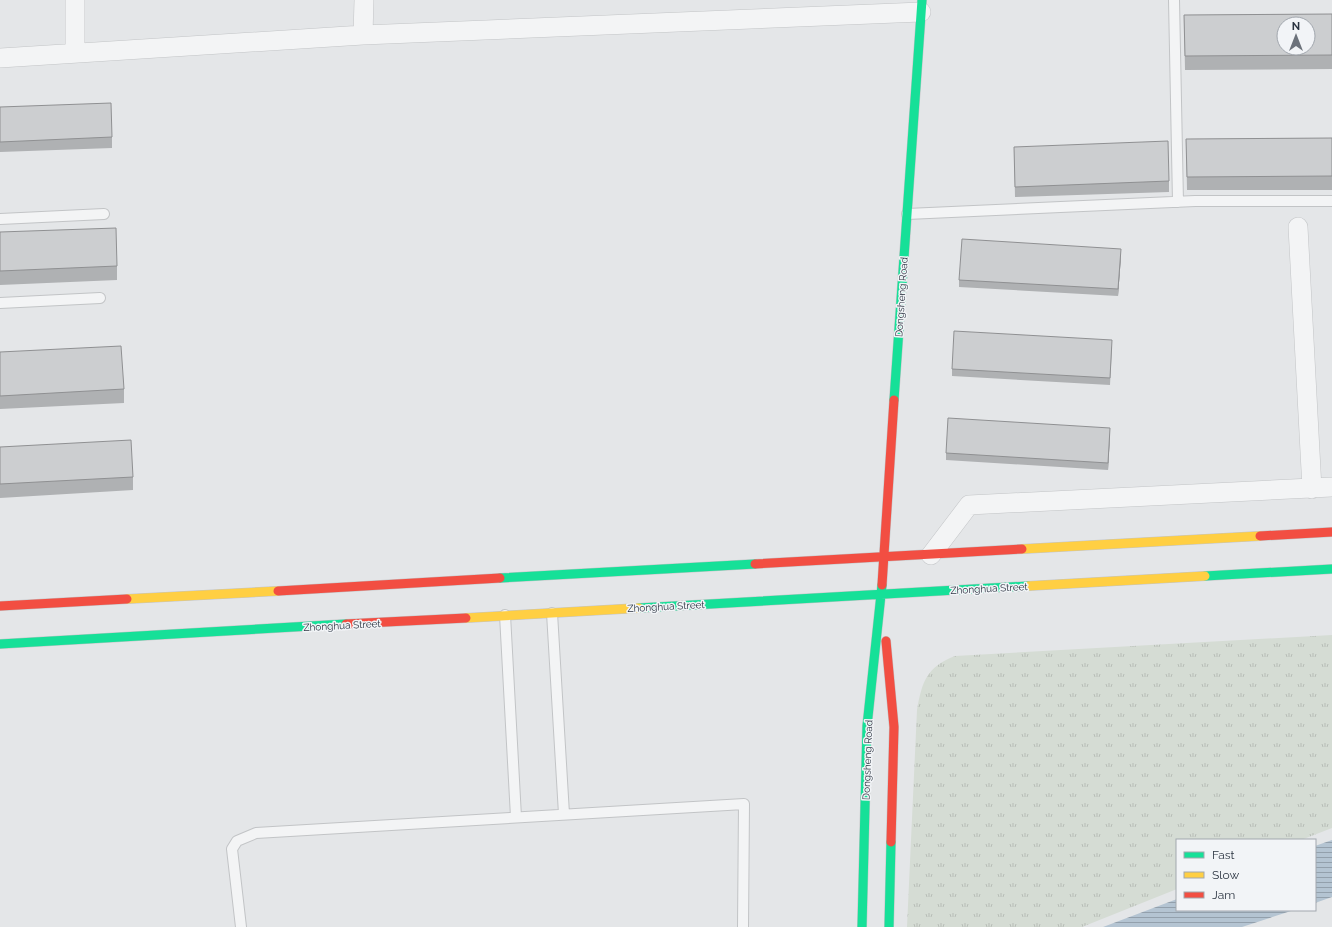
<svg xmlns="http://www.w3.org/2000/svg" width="1332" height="927" viewBox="0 0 1332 927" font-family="Raleway,sans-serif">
	<defs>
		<pattern id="grass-tufts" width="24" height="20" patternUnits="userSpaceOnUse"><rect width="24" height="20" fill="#d5dcd4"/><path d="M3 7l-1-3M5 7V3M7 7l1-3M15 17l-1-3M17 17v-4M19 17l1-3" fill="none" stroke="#b7bdb7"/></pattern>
		<pattern id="water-rules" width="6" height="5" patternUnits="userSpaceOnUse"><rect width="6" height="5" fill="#b4c4d2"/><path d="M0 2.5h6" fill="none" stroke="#93a0ac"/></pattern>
	</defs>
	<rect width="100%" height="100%" fill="#e4e6e8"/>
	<!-- grass -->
	<path fill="url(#grass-tufts)" d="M1332 635V828L1301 840H1177V889L1082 927H907L917 710C922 681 927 667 955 656Z"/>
	<!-- water -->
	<path fill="url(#water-rules)" d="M1332 840V897L1315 903V846Z
		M1177 899V910H1294L1242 927H1103Z"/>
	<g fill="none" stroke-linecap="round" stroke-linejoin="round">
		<!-- lane casing -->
		<g stroke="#c2c4c6" stroke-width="12">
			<path id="lane" d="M1174 0 1178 202
				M907 214 1195 201H1332
				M0 219 104 214
				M0 303 100 298
				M552 613 564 814
				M505 615 516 817
				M241 927 232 849 237 841 256 833 744 804 743 927"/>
		</g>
		<!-- street casing -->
		<g stroke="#c2c4c6" stroke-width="20">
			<path id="street" d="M363 35 364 0
				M75 53V0
				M0 58 363 35 921 12
				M1298 227 1312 489
				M931 555 969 505 1332 487"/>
		</g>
		<!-- fast casing -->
		<g stroke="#c2c4c6" stroke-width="10">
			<path id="fast" d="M894 400 922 0
				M1205 576 1332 569
				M500 578 755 564
				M639 608 1028 586
				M0 644 346 624
				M862 927 867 726 882 585
				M889 927 891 842"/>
		</g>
		<!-- slow casing -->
		<g stroke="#c2c4c6" stroke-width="10">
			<path id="slow" d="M1022 549 1260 536
				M1028 586 1205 576
				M127 599 278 591
				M466 618 639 608"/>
		</g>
		<!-- jam casing -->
		<g stroke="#c2c4c6" stroke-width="10">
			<path id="jam" d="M1260 536 1332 532
				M755 564 1022 549
				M882 585 894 400
				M278 591 500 578
				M0 606 127 599
				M346 624 466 618
				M886 641 894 727 891 842"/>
		</g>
		<!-- lane -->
		<use href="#lane" stroke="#f3f4f5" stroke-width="10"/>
		<!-- street -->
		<use href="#street" stroke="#f3f4f5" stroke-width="19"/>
		<!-- fast -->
		<use href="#fast" stroke="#16e098" stroke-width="9"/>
		<!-- slow -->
		<use href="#slow" stroke="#ffcf43" stroke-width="9"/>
		<!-- jam -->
		<use href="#jam" stroke="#f24e42" stroke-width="9"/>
	</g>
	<!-- wall -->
	<path fill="#afb1b3" d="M1332 14V69L1185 70 1184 15Z
		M0 107 112 137V148L0 152Z
		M1332 138V190H1187L1186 139Z
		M1014 147 1169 181V192L1015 197Z
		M0 232 117 266V280L0 285Z
		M1121 256 1118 296 959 287V280Z
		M1112 347 1110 385 952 376V369Z
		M0 352 124 389V403L0 409Z
		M1110 435 1108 470 946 460V453Z
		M0 447 133 477V490L0 498Z"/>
	<!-- shaded-wall -->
	<path fill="#8f9092" d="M1121 249V256L1118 296V289Z
		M1110 428V435L1108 470V463Z"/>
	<!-- building -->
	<path fill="#ccced0" stroke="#8f9092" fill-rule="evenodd" d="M1332 14V55L1185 56 1184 15ZM1284 24H1308V48H1284Z
		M111 103 112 137 0 142V107Z
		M1332 138V176L1187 177 1186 139Z
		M1168 141 1169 181 1015 187 1014 147Z
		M116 228 117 266 0 271V232Z
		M962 239 1121 249 1118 289 959 280Z
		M954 331 1112 340 1110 378 952 369Z
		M121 346 124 389 0 396V352Z
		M948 418 1110 428 1108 463 946 453Z
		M131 440 133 477 0 484V447Z"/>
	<g text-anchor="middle" stroke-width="3" stroke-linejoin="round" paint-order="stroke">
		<!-- street labels -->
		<g font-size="10" fill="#2b3441" stroke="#f2f4f7">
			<text transform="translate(901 297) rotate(-86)" y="4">Dongsheng Road</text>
			<text transform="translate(989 588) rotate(-3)" y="4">Zhonghua Street</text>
			<text transform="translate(666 606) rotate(-3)" y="4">Zhonghua Street</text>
			<text transform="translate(342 625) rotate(-3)" y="4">Zhonghua Street</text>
			<text transform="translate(867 760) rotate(-88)" y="4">Dongsheng Road</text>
		</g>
	</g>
	<!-- legend -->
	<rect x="1176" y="839" width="140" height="72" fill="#f2f4f7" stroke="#a2a7ae"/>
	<rect x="1184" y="852" width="20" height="6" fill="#16e098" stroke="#a2a7ae"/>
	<text x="1212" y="859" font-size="12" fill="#2b3441">Fast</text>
	<rect x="1184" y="872" width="20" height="6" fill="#ffcf43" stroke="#a2a7ae"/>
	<text x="1212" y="879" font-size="12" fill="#2b3441">Slow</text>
	<rect x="1184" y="892" width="20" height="6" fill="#f24e42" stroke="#a2a7ae"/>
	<text x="1212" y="899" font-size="12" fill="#2b3441">Jam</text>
	<!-- north arrow -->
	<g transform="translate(1296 36)"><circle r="19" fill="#f2f4f7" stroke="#a2a7ae"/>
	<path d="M0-3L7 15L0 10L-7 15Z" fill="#6c727b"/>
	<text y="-6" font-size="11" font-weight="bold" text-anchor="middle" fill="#2b3441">N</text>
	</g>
</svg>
